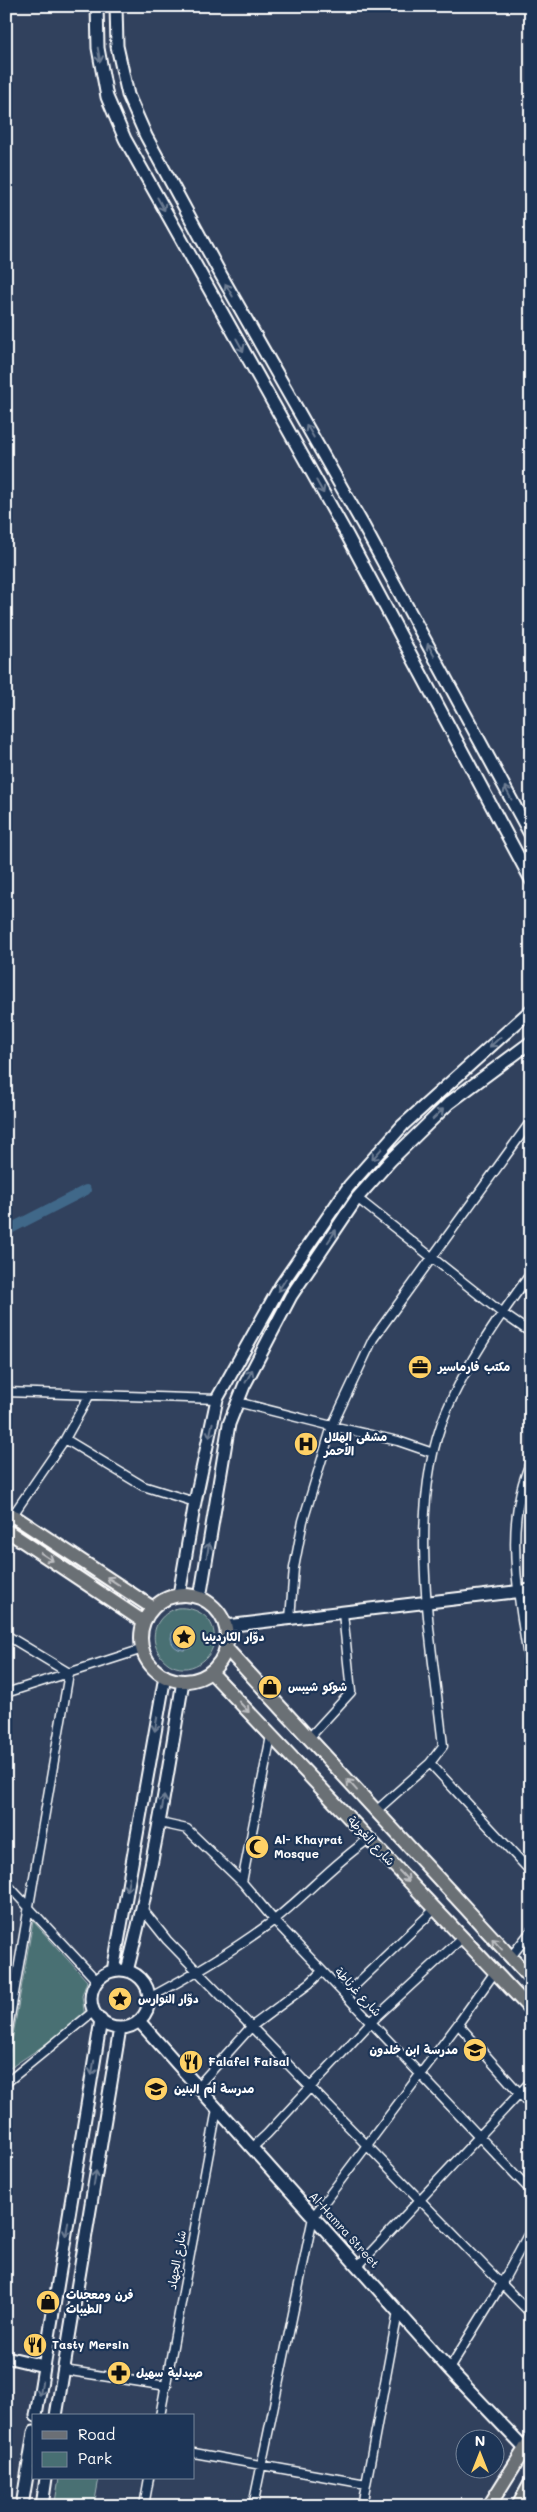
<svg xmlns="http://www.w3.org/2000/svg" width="537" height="2512" viewBox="0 0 537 2512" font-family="Mali,'Playpen Sans Arabic',sans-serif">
	<rect width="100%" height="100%" fill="#31415d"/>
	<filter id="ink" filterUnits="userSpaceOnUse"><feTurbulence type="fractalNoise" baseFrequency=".02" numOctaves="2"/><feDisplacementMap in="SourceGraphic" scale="10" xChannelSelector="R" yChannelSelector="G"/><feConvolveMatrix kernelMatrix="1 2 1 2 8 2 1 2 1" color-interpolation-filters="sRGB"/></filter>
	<g filter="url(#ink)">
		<!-- green -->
		<path fill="#486f73" stroke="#a4b7b9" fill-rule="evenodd" d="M177 1608C197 1606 217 1619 214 1641 213 1650 208 1658 200 1663 163 1686 131 1625 177 1608ZM186 1626 193 1630 195 1642 191 1648 183 1650 178 1627Z
			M33 1921 87 1981 82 1996 85 2018 7 2070Z
			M59 2478H99L94 2506 55 2502Z"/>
		<!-- water -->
		<path fill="#416889" stroke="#8da4b8" d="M171 1638a12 12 0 1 1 24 0a12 12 0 1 1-24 0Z"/>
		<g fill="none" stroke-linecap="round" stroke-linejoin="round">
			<!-- canal -->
			<path stroke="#416889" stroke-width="10" d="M6 1231 86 1190"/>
			<!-- street casing -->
			<g stroke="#fff" stroke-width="11">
				<path id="street" d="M357 1198 502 1313 531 1333
					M6 1392 217 1399
					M237 1402 332 1426 373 1339 531 1121
					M65 1439 143 1486 195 1502
					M531 1460C526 1473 521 1487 519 1501 508 1554 523 1623 531 1676
					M6 1525 65 1439 89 1396
					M290 1619 294 1568 303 1521 332 1426 398 1441 433 1453
					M6 1635 69 1673 6 2040
					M6 1693 143 1649
					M309 1738 351 1692 343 1613
					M430 1763 531 1872
					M376 1811 430 1763 443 1746C432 1642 405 1510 446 1412 467 1362 499 1317 531 1273
					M160 1823 187 1829 242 1882 274 1920 531 2191
					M242 1882 271 1736
					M6 1883 97 1981
					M143 1910 167 1940 531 2314
					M510 1958 531 1931
					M495 1972 458 2024 531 2106
					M345 1995 435 1909
					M149 1998C192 1975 234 1950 273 1921 306 1895 334 1863 369 1839
					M6 2083 94 2011
					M197 2087 251 2027 310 1983 322 1971
					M252 2148 267 2134 371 2022 462 1938
					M358 2266 531 2081
					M449 2369 501 2285 531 2229
					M64 2370 167 2386
					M160 2416 217 2109
					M194 2453 366 2484
					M144 2506 149 2478
					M253 2506 313 2217 458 2024
					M362 2506 398 2312"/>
			</g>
			<!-- secondary casing -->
			<g stroke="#fff" stroke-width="15">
				<path id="secondary" d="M97 6 98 48 107 97 125 139 347 535 531 880
					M116 6 117 46 128 95 146 136 221 275 363 525 531 836
					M179 1595 195 1502 217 1399 281 1285 349 1186 403 1125 531 1010
					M200 1598 229 1424 244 1386 291 1296 357 1198 390 1161 449 1103 531 1042
					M226 1626 531 1590
					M91 1999a29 29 0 1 1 58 0a29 29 0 1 1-58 0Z
					M113 1971 165 1676
					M127 1971C152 1875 167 1778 183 1681
					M139 2021 449 2369 531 2455
					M6 2357 44 2366
					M36 2416 101 2020
					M56 2416 120 2028
					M22 2506 34 2432
					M42 2506 46 2478"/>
			</g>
			<!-- primary casing -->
			<g stroke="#fff" stroke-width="16">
				<path id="primary" d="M6 1511 153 1608
					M6 1530 144 1622
					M141 1638a43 43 0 1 1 86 0a43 43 0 1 1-86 0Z
					M226 1648 531 1979
					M211 1672 531 2010
					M489 2506 531 2439
					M518 2506 531 2482"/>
			</g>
			<!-- street -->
			<use href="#street" stroke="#1d3557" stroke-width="8"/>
			<!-- secondary -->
			<use href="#secondary" stroke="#1d3557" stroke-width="11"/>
			<!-- primary -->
			<use href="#primary" stroke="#6b6f75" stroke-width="12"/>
		</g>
		<!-- one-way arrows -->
		<defs><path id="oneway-shaft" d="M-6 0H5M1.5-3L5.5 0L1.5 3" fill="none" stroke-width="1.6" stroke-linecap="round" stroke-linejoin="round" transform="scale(1.25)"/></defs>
		<g stroke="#6c7c92">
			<use href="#oneway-shaft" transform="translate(99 55) rotate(80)"/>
			<use href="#oneway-shaft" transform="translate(161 204) rotate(61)"/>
			<use href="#oneway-shaft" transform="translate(229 290) rotate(-120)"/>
			<use href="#oneway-shaft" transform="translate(240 345) rotate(61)"/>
			<use href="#oneway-shaft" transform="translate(310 431) rotate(-120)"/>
			<use href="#oneway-shaft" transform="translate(320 487) rotate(61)"/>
			<use href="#oneway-shaft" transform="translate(431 650) rotate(-118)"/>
			<use href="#oneway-shaft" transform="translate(508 793) rotate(-118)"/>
			<use href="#oneway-shaft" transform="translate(495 1042) rotate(138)"/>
			<use href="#oneway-shaft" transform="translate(438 1114) rotate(-44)"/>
			<use href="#oneway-shaft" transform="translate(377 1154) rotate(131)"/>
			<use href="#oneway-shaft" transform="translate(332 1236) rotate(-56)"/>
			<use href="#oneway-shaft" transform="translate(282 1285) rotate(122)"/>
			<use href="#oneway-shaft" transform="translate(249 1376) rotate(-62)"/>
			<use href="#oneway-shaft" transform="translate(211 1430) rotate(102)"/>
			<use href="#oneway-shaft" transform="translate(208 1550) rotate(-81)"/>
			<use href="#oneway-shaft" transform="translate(156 1724) rotate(100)"/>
			<use href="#oneway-shaft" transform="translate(163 1803) rotate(-81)"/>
			<use href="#oneway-shaft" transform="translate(128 1884) rotate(100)"/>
			<use href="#oneway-shaft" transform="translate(93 2068) rotate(99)"/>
			<use href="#oneway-shaft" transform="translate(95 2178) rotate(-81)"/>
			<use href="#oneway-shaft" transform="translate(67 2229) rotate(99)"/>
			<use href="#oneway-shaft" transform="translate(41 2389) rotate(99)"/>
		</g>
		<g stroke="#bcbec1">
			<use href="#oneway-shaft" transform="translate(47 1557) rotate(34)"/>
			<use href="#oneway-shaft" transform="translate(113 1581) rotate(-147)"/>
			<use href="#oneway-shaft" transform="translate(244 1707) rotate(47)"/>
			<use href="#oneway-shaft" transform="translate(352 1785) rotate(-132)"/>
			<use href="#oneway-shaft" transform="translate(404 1876) rotate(47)"/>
			<use href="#oneway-shaft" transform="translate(497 1944) rotate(-132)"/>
		</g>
	</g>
	<!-- icons -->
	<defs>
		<g id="office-disc" transform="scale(1.25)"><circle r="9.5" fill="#ffd166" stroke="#1d3557"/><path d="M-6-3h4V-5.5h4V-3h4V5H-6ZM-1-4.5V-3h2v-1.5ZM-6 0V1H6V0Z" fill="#111"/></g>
		<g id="hospital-disc" transform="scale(1.25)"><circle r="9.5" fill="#ffd166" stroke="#1d3557"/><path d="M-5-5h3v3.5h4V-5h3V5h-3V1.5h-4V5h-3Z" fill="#111"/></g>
		<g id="sight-disc" transform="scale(1.25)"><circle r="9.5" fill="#ffd166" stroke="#1d3557"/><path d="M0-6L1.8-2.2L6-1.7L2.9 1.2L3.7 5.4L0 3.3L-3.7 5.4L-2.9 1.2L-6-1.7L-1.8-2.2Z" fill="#111"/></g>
		<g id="shop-disc" transform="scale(1.25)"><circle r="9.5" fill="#ffd166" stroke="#1d3557"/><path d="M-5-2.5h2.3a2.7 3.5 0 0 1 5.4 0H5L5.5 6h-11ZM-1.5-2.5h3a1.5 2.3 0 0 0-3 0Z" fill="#111"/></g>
		<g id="mosque-disc" transform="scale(1.25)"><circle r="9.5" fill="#ffd166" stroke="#1d3557"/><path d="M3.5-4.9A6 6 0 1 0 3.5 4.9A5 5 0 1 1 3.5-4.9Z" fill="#111"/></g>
		<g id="school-disc" transform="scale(1.25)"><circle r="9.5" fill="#ffd166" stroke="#1d3557"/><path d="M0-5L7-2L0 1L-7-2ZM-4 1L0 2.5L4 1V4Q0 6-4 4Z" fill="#111"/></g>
		<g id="restaurant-disc" transform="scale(1.25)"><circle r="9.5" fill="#ffd166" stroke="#1d3557"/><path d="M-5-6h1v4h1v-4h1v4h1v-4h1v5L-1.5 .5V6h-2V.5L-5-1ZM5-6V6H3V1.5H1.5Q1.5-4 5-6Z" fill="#111"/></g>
		<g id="pharmacy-disc" transform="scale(1.25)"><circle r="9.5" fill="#ffd166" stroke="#1d3557"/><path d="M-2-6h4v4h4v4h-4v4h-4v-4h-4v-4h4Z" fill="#111"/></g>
	</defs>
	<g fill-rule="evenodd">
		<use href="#office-disc" x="420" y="1367"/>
		<use href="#hospital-disc" x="306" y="1444"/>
		<use href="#sight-disc" x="184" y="1637"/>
		<use href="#shop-disc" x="270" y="1687"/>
		<use href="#mosque-disc" x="257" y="1847"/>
		<use href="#sight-disc" x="120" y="1999"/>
		<use href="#school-disc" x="475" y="2050"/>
		<use href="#restaurant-disc" x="191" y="2062"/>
		<use href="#school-disc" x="156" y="2089"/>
		<use href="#shop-disc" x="48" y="2302"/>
		<use href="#restaurant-disc" x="35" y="2345"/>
		<use href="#pharmacy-disc" x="119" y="2373"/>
	</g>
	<g text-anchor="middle" stroke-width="4.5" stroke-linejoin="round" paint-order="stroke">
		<!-- poi labels -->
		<g font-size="12" font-weight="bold" fill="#fff" stroke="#1d3557" text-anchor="start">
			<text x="438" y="1371">مكتب فارماسير</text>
			<text x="324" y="1441">مشفى الهلال<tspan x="324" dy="14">الأحمر</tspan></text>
			<text x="202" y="1641">دوّار الكاردينيا</text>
			<text x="288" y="1691">شوكو شيبس</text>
			<text x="274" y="1844">Al- Khayrat<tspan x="274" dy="14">Mosque</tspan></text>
			<text x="138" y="2003">دوّار النوارس</text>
			<text x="458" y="2054" text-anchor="end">مدرسة ابن خلدون</text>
			<text x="208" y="2066">Falafel Faisal</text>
			<text x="174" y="2093">مدرسة أم البنين</text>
			<text x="66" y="2299">فرن ومعجنات<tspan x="66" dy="14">الطيبات</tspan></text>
			<text x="52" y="2349">Tasty Mersin</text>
			<text x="136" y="2377">صيدلية سهيل</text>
		</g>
		<!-- street labels -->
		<g font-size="12" fill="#fff" stroke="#1d3557">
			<text transform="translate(371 1841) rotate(47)" y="4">شارع الغوطة</text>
			<text transform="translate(358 1992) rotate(47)" y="4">شارع غرناطة</text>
			<text transform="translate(344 2230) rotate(48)" y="4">Al-Hamra Street</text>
			<text transform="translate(177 2260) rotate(-80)" y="4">شارع الجهاد</text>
		</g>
	</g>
	<!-- margin -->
	<rect width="537" height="2512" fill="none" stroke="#1d3557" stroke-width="25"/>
	<rect x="12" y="12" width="512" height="2487" fill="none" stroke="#fff" stroke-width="2" filter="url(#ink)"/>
	<!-- legend -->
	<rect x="32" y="2414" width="162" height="65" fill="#1d3557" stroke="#77869a"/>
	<rect x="42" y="2431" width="25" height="8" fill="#6b6f75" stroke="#77869a"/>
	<text x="78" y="2440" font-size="15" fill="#ffffff">Road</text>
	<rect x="42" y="2452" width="25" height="15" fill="#486f73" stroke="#77869a"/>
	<text x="78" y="2464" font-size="15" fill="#ffffff">Park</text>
	<!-- north arrow -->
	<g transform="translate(480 2454)"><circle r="24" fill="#1d3557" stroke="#77869a"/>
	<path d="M0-4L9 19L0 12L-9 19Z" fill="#ffd166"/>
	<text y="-8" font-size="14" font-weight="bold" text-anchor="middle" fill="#ffffff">N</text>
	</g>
</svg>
